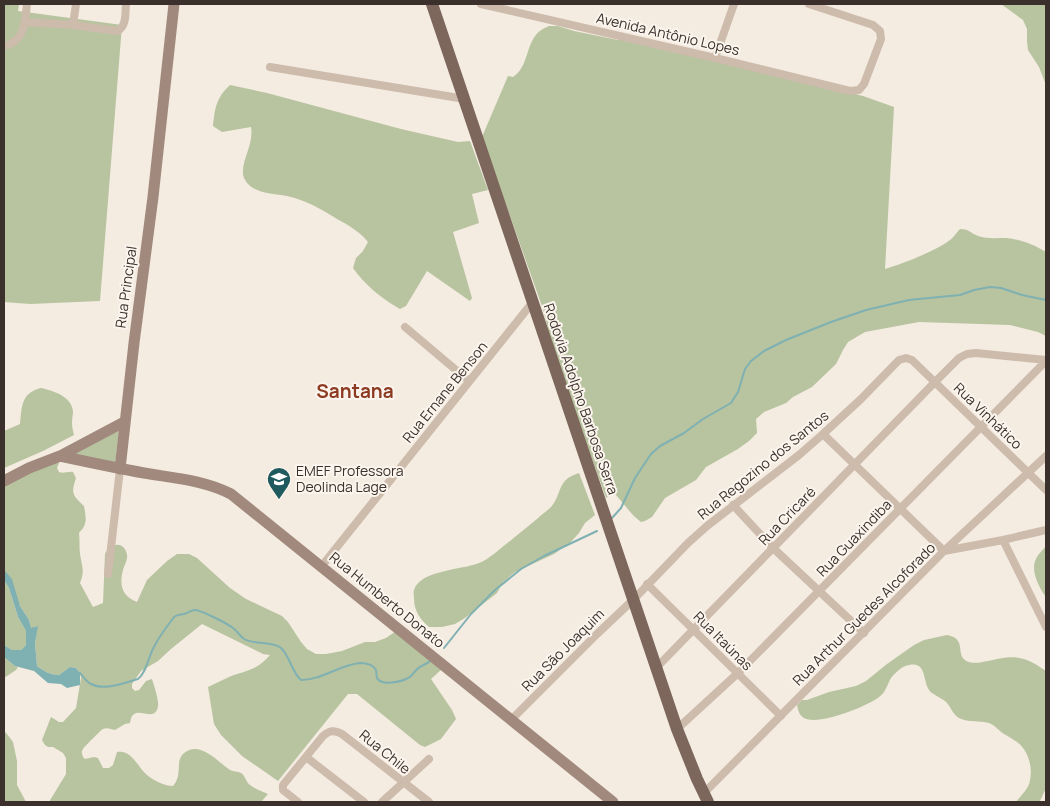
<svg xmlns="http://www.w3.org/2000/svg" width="1050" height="806" viewBox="0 0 1050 806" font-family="Manrope,sans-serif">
	<rect width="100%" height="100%" fill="#f4ebe1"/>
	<!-- green -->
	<path fill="#b8c4a0" d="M4 4H19L18 11 122 25 100 301 30 304 4 302Z
		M1001 4H1046V85L1039 67 1028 50 1027 41V29L1023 20Z
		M549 26H558L574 31 618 40 623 39 863 96 894 107 885 269C902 264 936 251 950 240 954 237 957 232 960 229 970 229 970 233 978 236 986 239 997 238 1006 238 1020 239 1035 245 1046 252V336L1038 332 1010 325 919 322 865 332 848 342 843 350 836 364 812 387 793 397 786 403 764 412 756 419 757 433 749 441 738 449 706 467 696 480 665 498 652 517 645 521 641 522C630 514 623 502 614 493L606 498 553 350 543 309 482 137 508 76 513 77C532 65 523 35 549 26Z
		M230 85 267 93 401 129 458 142 470 141 488 190 472 194 479 223 453 232 472 298 470 301 427 271 406 306 400 309C382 299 365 285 353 268L356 258 363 251 368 242C359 231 348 225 337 219 321 209 306 200 287 196 276 194 263 194 253 188 248 185 243 179 243 173 242 159 254 144 251 127L222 132 213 126C215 108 216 98 230 85Z
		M41 388C54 391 71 396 73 411 73 414 72 419 72 423 72 427 73 431 74 435L43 451 4 468V431L20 424C22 406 21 393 41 388Z
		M119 430 115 465 73 455Z
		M57 459 59 463 57 468 59 472C64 474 68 471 73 472L76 478C71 493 72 495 84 506 86 518 88 524 79 533 80 540 79 547 80 554 82 567 85 571 80 583L93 607 103 603 105 554C110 542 125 541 127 555 128 560 124 565 123 570 119 585 122 596 137 602L147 580 167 561 177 554H189L197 558 230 588 246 599 282 616 288 622 301 642 307 649 316 654H326L342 651 365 642H375L386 638 396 631 442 669 431 679 452 710 456 719 441 739 425 747 420 745 357 694H348L278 781 242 756 221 735 214 724 208 687C217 683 227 677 237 674 251 670 260 667 270 655L263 654 202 624 171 649 158 661 141 671 132 684V688L135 691 139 690 146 681 152 679C154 685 159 701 158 706 155 726 133 700 130 723L125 724 115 730C111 729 107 727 103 729 101 730 84 747 83 749 81 753 82 753 83 757L85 759 94 757 98 758 103 768H109L113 765 117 752C132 749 138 768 147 775 154 781 165 786 173 786 183 775 175 762 183 754 199 739 218 762 230 770 233 772 238 771 241 773 245 775 246 782 250 785 255 789 262 791 268 794L261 802H49L66 774V758L63 753 53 747H48L45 745 42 740 51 717 59 722H63L76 708 81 678 80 673 76 668 70 667 59 675C50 675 44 671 37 666L35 643 37 626 31 629 29 620 20 606 4 570V477Z
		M579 473 595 515 585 523 579 533 570 543 554 554 515 572 503 582 497 593 465 618 455 624 442 627H429C420 619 414 611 414 598 414 595 413 593 414 590 420 570 462 570 479 563 488 560 502 547 510 541 519 534 528 526 537 519 541 515 547 511 551 507 563 493 556 480 579 473Z
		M1046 546V597C1039 588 1030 570 1036 559 1038 554 1043 550 1046 546Z
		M4 580 9 588 18 617 26 631V645L21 650H12L4 645Z
		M947 635C969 639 953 657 969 662 975 664 982 662 988 661 1015 655 1023 655 1046 671V788L1040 801 1041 802H1016C1021 795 1029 789 1030 780 1033 767 1028 750 1017 742 1013 739 1009 737 1004 734 999 731 995 725 989 723 980 720 969 723 959 718 952 714 951 706 945 701 941 698 936 696 932 693 921 685 929 661 909 665 903 665 894 674 891 678 887 685 886 692 879 697 866 707 818 726 804 718 799 715 798 710 797 705L802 700H807L829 692 856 686 866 681 887 664 914 645 924 640Z
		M4 657 15 666 18 667 16 670 4 678Z
		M4 731 7 734 13 742 17 761V785L26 802H4Z"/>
	<!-- water -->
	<path fill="#7fb0b2" d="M4 570 12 579 20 606 29 620 31 628 38 626 35 643 37 666C44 671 50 675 59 675L70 667 76 668 80 673V685L67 688 61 684 48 683 34 671 15 666 4 657V645L12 650H21L26 645V631L18 617 9 588 4 580Z"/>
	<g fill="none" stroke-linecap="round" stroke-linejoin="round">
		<!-- stream -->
		<path stroke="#7fb0b2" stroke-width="2" d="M612 518 621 508 635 478 651 454 660 446 684 433 703 419 731 403 738 392 745 369 751 361 764 351 786 340 831 322 866 310 909 300 960 295 974 290 990 287 1001 288 1022 295 1046 300
			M444 648 471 614 495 590 521 569 544 556 597 531
			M80 673C83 676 86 682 91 684 105 691 124 683 138 679 147 672 148 657 154 647 159 636 167 627 174 617 178 614 180 615 184 614 188 613 191 610 195 610 201 610 228 624 233 628 237 631 240 636 244 639 254 645 274 641 281 648 290 656 292 673 301 680 322 680 339 665 360 663 366 663 373 664 376 670 377 673 376 676 377 678 381 686 400 682 406 679 413 677 414 670 420 667 423 665 427 664 430 661"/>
		<!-- street -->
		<path stroke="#cdbbac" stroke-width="8" d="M481 4 715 58 850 91 859 90 864 84 881 39 880 31 873 25 809 4
			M25 22 73 25 117 31C127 27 125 13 126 4
			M73 25 76 4
			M4 46C25 42 25 21 27 4
			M715 58 734 4
			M270 67 465 99
			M405 327 469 381
			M823 434 944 551 1003 540 1046 530
			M733 505 773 548 864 633
			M1003 540 1046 627
			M321 567 532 303
			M108 574 120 469
			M647 584 781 716
			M656 668 935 382 959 358 967 354 976 353 1046 360
			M511 720 597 634 634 599 688 543 707 526 799 455 823 434 861 399 899 360 906 358 912 360 1046 490
			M677 729 738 673 1046 361
			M306 757 364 802
			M704 793 944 551 1046 456
			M298 802 283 790V785L323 736C330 730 334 730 342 734L429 802
			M382 802 429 759"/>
		<!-- secondary -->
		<path stroke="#a18a7d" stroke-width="11" d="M60 456C88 462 116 468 144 473 173 478 204 480 231 494L613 802
			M120 469 134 343 153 197 174 4
			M4 481 29 468 60 456 124 422"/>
		<!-- primary -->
		<path stroke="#7d675c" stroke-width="12" d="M432 4 677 729 697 779 708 802"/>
	</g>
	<!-- icons -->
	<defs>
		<g id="school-pin" transform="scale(1.25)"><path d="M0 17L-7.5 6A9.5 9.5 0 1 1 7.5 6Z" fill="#1f5a5e" stroke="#fbf5ee"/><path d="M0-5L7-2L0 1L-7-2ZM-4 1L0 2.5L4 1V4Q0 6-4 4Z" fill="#fff"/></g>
	</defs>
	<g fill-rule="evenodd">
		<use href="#school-pin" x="279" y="479"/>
	</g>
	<g text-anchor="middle" stroke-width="4" stroke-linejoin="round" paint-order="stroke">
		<!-- street labels -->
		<g font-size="14" fill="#3b302b" stroke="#fbf5ee">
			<text transform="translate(668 34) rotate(13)" y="5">Avenida Antônio Lopes</text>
			<text transform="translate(126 287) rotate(-82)" y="5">Rua Principal</text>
			<text transform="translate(445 392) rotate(-51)" y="5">Rua Ernane Benson</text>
			<text transform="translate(581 399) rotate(71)" y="5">Rodovia Adolpho Barbosa Serra</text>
			<text transform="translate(988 416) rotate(44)" y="5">Rua Vinhático</text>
			<text transform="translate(763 465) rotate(-39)" y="5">Rua Regozino dos Santos</text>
			<text transform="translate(787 516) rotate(-46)" y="5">Rua Cricaré</text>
			<text transform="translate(854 538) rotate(-46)" y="5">Rua Guaxindiba</text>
			<text transform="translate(387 600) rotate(39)" y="5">Rua Humberto Donato</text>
			<text transform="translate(864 614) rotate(-45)" y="5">Rua Arthur Guedes Alcoforado</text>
			<text transform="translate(723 641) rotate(45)" y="5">Rua Itaúnas</text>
			<text transform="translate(563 650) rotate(-45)" y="5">Rua São Joaquim</text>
			<text transform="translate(385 752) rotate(39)" y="5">Rua Chile</text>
		</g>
		<!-- poi labels -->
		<g font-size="14" fill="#3b302b" stroke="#fbf5ee" text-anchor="start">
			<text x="296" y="476">EMEF Professora<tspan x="296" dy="16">Deolinda Lage</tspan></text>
		</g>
		<!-- district labels -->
		<g font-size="19" font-weight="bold" fill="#8c3b22" stroke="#fbf5ee">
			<text x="355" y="398">Santana</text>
		</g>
	</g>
	<!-- border -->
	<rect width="1050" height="806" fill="none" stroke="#3b302b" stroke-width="10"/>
</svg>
